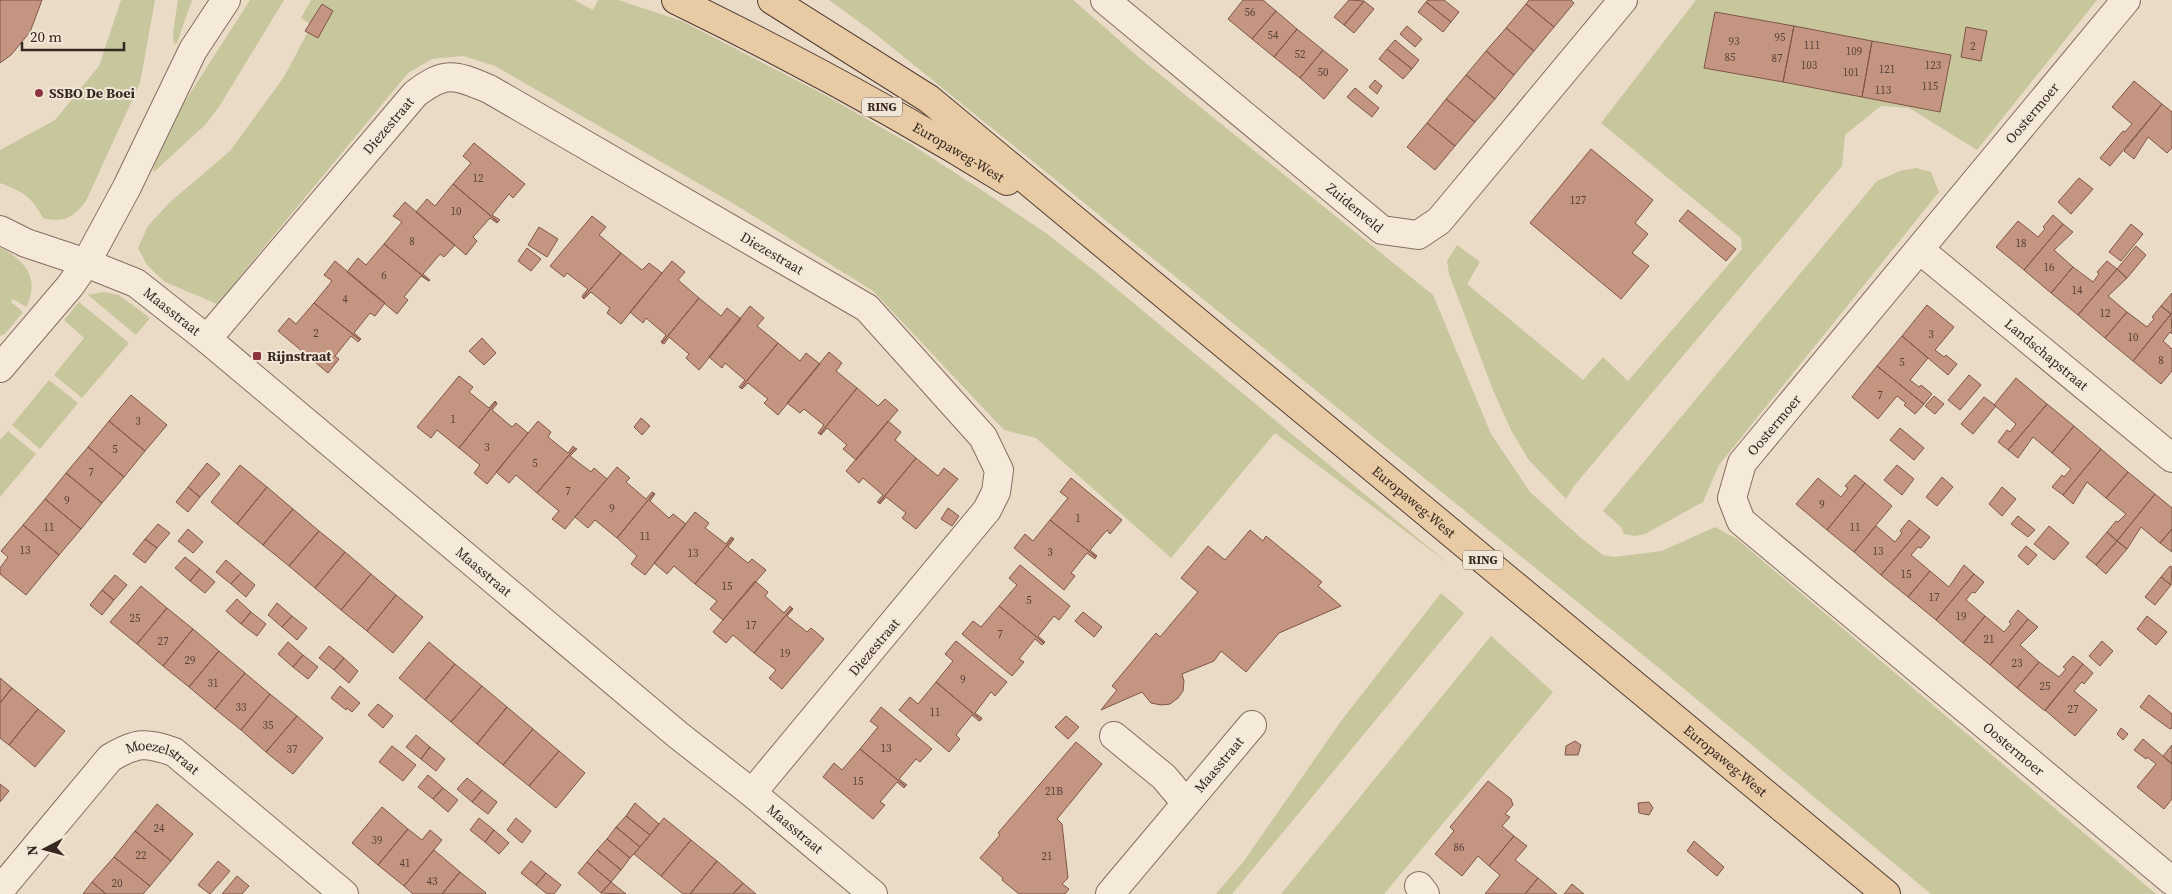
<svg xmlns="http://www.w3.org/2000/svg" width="2172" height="894" viewBox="0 0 2172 894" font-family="'Source Serif 4',serif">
	<rect width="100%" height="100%" fill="#eadbc7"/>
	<!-- green -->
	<path fill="#c7c69c" d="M121 0H155L140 83 86 201C73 218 64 223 43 218 30 195 25 193 0 183V150L55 120 99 66Z
		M178 0H192L177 43 174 44 173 32Z
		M250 0H284L219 107 205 125 154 172 153 168 180 109Z
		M311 0H574L593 10 598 0H618L682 21 825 95 912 145 983 191 1046 233 1096 272 1449 564 1275 433 1171 558 1036 438 1004 430 873 291 736 205 495 66 463 56 432 59 408 73 217 304 165 282 147 265 138 248 148 226 170 202 230 151 284 77 322 5 310 24 301 18Z
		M829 0H1073L1142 60 1433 295 1491 434 1530 492 1581 538 1603 555 1614 557 1662 551 1715 527 1737 539 2156 894H1931L1659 668 873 32Z
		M1696 0H2097L1977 150 1909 108 1881 106 1845 135 1842 166 1574 486 1566 499 1528 459 1511 430 1493 390 1449 274 1447 261 1457 245 1480 262 1467 284 1583 380 1603 357 1628 381 1742 249 1741 238 1601 123Z
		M1916 168 1931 172 1939 192 1719 465 1703 502 1645 534 1635 536 1624 534 1621 527 1603 511 1877 181 1900 171Z
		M0 247C24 260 41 278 26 307L13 299 11 302 23 312 5 334 0 336Z
		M103 292 119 295 150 318 136 335 88 295Z
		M79 302 129 343 82 398 54 375 84 338 64 320Z
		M49 380 78 403 40 449 12 425Z
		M8 431 36 454 0 497V440Z
		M1441 593 1464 613 1232 894H1216L1244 861 1341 721Z
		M1491 636 1553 692 1384 894H1281Z"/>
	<!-- building -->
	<path fill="#c49581" stroke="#805647" d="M0 0H42L30 32 11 55 0 63Z
		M1243 0H1263L1276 11 1252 39 1228 19Z
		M1349 0 1364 1 1344 25 1334 17Z
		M1428 0H1444L1459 12 1451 22 1426 2Z
		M1529 0H1571L1574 3 1554 27 1526 4Z
		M1364 1 1374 9 1354 33 1344 25Z
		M1426 2 1451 22 1443 32 1418 12Z
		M322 4 333 11 318 38 305 31Z
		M1526 4 1554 27 1534 51 1506 28Z
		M1276 11 1297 29 1274 57 1252 39Z
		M1715 12 1794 26 1783 82 1704 68Z
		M1407 26 1422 39 1415 47 1400 34Z
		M1794 26 1872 41 1862 97 1783 82Z
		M1966 27 1987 31 1981 61 1961 57Z
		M1506 28 1534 51 1514 75 1486 51Z
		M1297 29 1323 50 1300 78 1274 57Z
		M1395 40 1419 60 1412 69 1387 49Z
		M1872 41 1951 55 1940 112 1862 97Z
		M1387 49 1412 69 1403 79 1379 59Z
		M1323 50 1348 70 1324 99 1300 78Z
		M1486 51 1514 75 1495 99 1466 75Z
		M1466 75 1495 99 1475 122 1446 99Z
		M1375 80 1382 86 1377 94 1369 87Z
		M2134 81 2162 104 2110 166 2100 158 2123 131 2125 132 2132 124 2112 107Z
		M1355 88 1379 108 1372 117 1347 97Z
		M1446 99 1475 122 1455 146 1427 123Z
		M2162 104 2172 112V148L2167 153 2148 137 2134 159 2124 151Z
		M1427 123 1455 146 1435 170 1407 147Z
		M474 143 525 184 513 198 509 194 492 215 500 220 498 222 453 184 471 163 463 156Z
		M1591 149 1653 200 1635 223 1648 234 1632 253 1649 266 1621 299 1530 223Z
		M2079 178 2093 189 2071 214 2058 202Z
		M453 184 498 222 497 223 490 218 473 237 477 241 466 255 416 212 427 199 435 206Z
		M405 202 455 245 444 257 440 254 423 274 430 280 429 281 384 244 402 222 393 216Z
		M1688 210 1736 249 1726 261 1679 221Z
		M2053 215 2063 224 2024 270 1996 247 2018 221 2038 237 2045 229 2043 227Z
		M592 216 606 227 599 235 621 253 583 298 582 296 588 289 567 273 564 277 550 266Z
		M2063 224 2073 232 2054 250 2073 267 2051 293 2024 270Z
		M2131 224 2143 234 2121 261 2109 252Z
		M539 227 558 239 547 257 528 245Z
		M384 244 429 281 421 276 404 297 408 300 397 314 347 272 358 258 366 265Z
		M2136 246 2146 255 2127 278 2117 269Z
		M527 248 541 259 531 271 518 261Z
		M621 253 642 270 649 263 662 273 621 324 607 313 610 308 591 292 584 299 583 298Z
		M335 261 385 303 375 316 370 313 354 333 361 339 360 340 314 303 332 281 324 275Z
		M672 261 685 272 678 280 699 298 662 343 661 342 666 335 646 318 643 323 630 312Z
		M2107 261 2117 269 2078 315 2051 293 2073 267 2093 282 2099 274 2097 272Z
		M2117 269 2127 278 2108 296 2127 312 2105 338 2078 315Z
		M2172 293V313L2171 314 2161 306Z
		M699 298 721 316 727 308 741 319 699 370 686 358 689 354 669 337 664 344 662 343Z
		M314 303 360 340 358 342 351 336 335 356 339 359 328 373 278 331 289 318 296 324Z
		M1927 305 1954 327 1935 350 1944 357 1946 355 1957 364 1948 375 1902 336Z
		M750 306 764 318 757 326 778 343 741 388 739 387 745 380 725 363 722 368 709 357Z
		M2161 306 2171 314 2133 361 2105 338 2127 312 2147 327 2154 319 2152 317Z
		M2171 314 2172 334 2170 332 2163 341 2172 349V371L2161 384 2133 361Z
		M1902 336 1928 358 1910 380 1919 387 1921 385 1932 394 1924 404 1877 366Z
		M482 338 496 353 484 365 469 351Z
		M778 343 800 361 806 353 820 364 778 415 764 403 768 399 748 383 742 389 741 388Z
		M829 352 842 363 836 371 857 388 820 434 818 433 824 425 804 409 800 413 787 403Z
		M1877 366 1924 404 1915 414 1904 405 1906 403 1897 396 1878 419 1852 397Z
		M1969 375 1981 385 1960 410 1948 400Z
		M459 376 473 387 469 392 489 408 495 401 496 402 459 448 437 430 431 438 417 427Z
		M2016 378 2047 404 2008 450 1998 442 2007 430 2010 432 2016 424 1994 405Z
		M857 388 878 406 885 399 898 410 856 460 843 449 847 445 827 428 821 435 820 434Z
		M131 395 167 425 145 451 109 421Z
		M1934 396 1944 404 1935 414 1925 406Z
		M1984 397 1996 406 1973 434 1961 424Z
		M496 402 497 404 492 410 512 427 516 423 528 433 487 484 474 473 480 465 459 448Z
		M2047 404 2074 426 2052 453 2033 437 2018 458 2008 450Z
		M641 418 650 426 642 435 634 427Z
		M109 421 145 451 124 477 88 447Z
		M538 421 551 432 548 437 568 453 573 446 575 448 537 493 516 475 509 483 496 472Z
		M888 421 901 432 895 440 916 458 879 503 877 502 883 495 863 478 859 483 846 471Z
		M2074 426 2101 449 2063 495 2052 487 2062 475 2064 477 2071 469 2052 453Z
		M1900 428 1924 448 1914 460 1890 440Z
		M88 447 124 477 102 503 66 473Z
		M575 448 577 449 570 456 591 472 594 468 607 479 565 529 552 519 559 511 537 493Z
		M2101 449 2128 472 2106 498 2087 482 2073 504 2063 495Z
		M916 458 938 476 944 468 958 479 916 529 902 518 906 513 886 497 880 504 879 503Z
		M207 463 220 474 200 497 188 487Z
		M240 465 267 487 237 524 211 502Z
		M1897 465 1914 479 1902 495 1884 480Z
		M617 467 630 478 626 482 646 499 652 492 654 493 617 538 595 520 588 528 575 517Z
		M2128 472 2155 494 2117 541 2107 532 2116 521 2118 522 2126 514 2106 498Z
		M66 473 102 503 81 529 45 499Z
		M1855 475 1865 483 1827 530 1796 504 1818 478 1841 497 1848 488 1845 486Z
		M1942 477 1953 487 1937 506 1926 497Z
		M1071 478 1122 520 1110 534 1107 530 1090 550 1097 556 1096 557 1050 520 1068 498 1060 492Z
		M1865 483 1892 506 1854 552 1827 530Z
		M188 487 200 497 188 512 176 502Z
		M267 487 293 509 263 545 237 524Z
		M2002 487 2016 499 2002 516 1989 504Z
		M654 493 655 494 650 501 669 518 673 514 686 524 645 575 631 564 637 556 617 538Z
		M2155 494 2172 508V529L2160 543 2141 527 2127 549 2117 541Z
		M45 499 81 529 59 555 23 525Z
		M948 508 959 516 952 526 941 519Z
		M293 509 319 531 289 566 263 545Z
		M695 512 709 523 705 528 726 544 731 537 733 538 695 584 674 566 667 574 654 563Z
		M2018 516 2035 530 2028 537 2011 524Z
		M1050 520 1096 557 1095 559 1087 553 1071 573 1075 576 1064 590 1014 548 1025 534 1033 541Z
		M1909 520 1920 529 1881 575 1854 552 1876 526 1895 542 1902 533 1900 531Z
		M158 524 170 533 157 548 145 539Z
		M23 525 59 555 26 595 0 574V568L8 557 1 551Z
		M2049 526 2069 543 2054 560 2034 544Z
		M188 529 203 542 193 553 178 541Z
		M1920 529 1930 537 1921 548 1918 547 1911 555 1930 571 1908 597 1881 575Z
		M2172 529V552L2160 543Z
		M1250 530 1263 541 1266 536 1322 582 1318 586 1341 606 1279 633 1246 672 1221 651 1214 661 1182 674 1184 681 1183 691 1178 698 1170 704 1161 705 1151 703 1142 692 1101 710 1117 690 1112 686 1156 633 1160 637 1198 592 1181 578 1208 546 1225 560Z
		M319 531 345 552 315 588 289 566Z
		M2107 532 2117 541 2096 565 2086 557Z
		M733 538 734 539 728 547 748 563 752 559 766 570 723 620 710 609 717 601 695 584Z
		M145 539 157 548 145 563 133 554Z
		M2117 541 2127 549 2106 574 2096 565Z
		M2026 546 2037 555 2028 565 2018 556Z
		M345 552 371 574 341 610 315 588Z
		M185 557 200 569 190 581 175 568Z
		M226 560 241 573 231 584 216 572Z
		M1020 565 1070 606 1059 620 1054 616 1038 636 1045 642 1044 643 999 606 1017 585 1009 578Z
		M1964 565 1974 574 1936 620 1908 597 1930 571 1949 587Z
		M2170 566 2172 567 2171 585 2161 577Z
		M200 569 215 582 205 593 190 581Z
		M241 573 255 585 246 597 231 584Z
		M371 574 396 595 367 631 341 610Z
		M1974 574 1984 582 1975 593 1972 592 1966 600 1985 616 1963 643 1936 620Z
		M115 575 127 585 114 600 102 590Z
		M2161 577 2171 585 2155 605 2145 597Z
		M755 581 768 592 765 596 784 613 790 606 792 608 754 653 733 635 726 643 713 632Z
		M141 586 167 608 137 644 110 622Z
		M102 590 114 600 102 615 90 605Z
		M396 595 423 617 393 653 367 631Z
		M237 599 251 612 241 624 226 611Z
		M277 603 292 616 282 627 268 615Z
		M999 606 1044 643 1042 645 1035 639 1019 659 1024 662 1012 676 962 634 973 621 981 627Z
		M167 608 193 629 163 666 137 644Z
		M792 608 793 609 787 616 807 632 811 628 824 639 782 689 769 678 776 670 754 653Z
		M2018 610 2028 619 1990 665 1963 643 1985 616 2004 632 2011 624 2009 622Z
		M251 612 266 624 257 636 241 624Z
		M1083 612 1102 627 1094 637 1075 621Z
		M292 616 307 628 297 640 282 627Z
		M2147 616 2167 632 2156 645 2137 629Z
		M2028 619 2038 627 2020 645 2039 662 2017 688 1990 665Z
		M193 629 219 651 189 687 163 666Z
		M956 641 1007 682 995 696 991 692 975 713 982 718 981 720 936 682 953 661 945 654Z
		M2102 641 2113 651 2100 666 2089 656Z
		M288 642 303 655 293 667 278 654Z
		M429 642 455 664 425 700 399 678Z
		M329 646 344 658 334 670 319 658Z
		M219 651 245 673 215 709 189 687Z
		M303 655 318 667 308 679 293 667Z
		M2073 656 2083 664 2045 711 2017 688 2039 662 2059 677 2066 669 2063 667Z
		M344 658 358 671 349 683 334 670Z
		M455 664 482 686 451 722 425 700Z
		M2083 664 2093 673 2084 684 2082 682 2074 691 2097 710 2075 736 2045 710Z
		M245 673 270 694 241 730 215 709Z
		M0 678 12 688 0 703Z
		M936 682 981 720 979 721 972 715 956 735 960 739 949 752 899 710 910 697 918 704Z
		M340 686 360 703 352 712 347 708 346 710 331 698Z
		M482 686 507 707 477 744 451 722Z
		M12 688 38 709 9 745 0 738V703Z
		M270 694 297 716 266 752 241 730Z
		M2149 695 2172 714V728L2170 729 2140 707Z
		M378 704 393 716 383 728 368 715Z
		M507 707 533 729 503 765 477 744Z
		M881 707 932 749 920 762 916 759 899 779 907 785 905 786 860 749 878 727 870 721Z
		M38 709 65 731 35 767 9 745Z
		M297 716 323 738 293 774 266 752Z
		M1066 716 1079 727 1068 739 1055 727Z
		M2121 728 2128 734 2123 740 2117 734Z
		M533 729 559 751 529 786 503 765Z
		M416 735 430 747 421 759 406 747Z
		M2143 739 2172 764V799L2164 809 2137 787 2156 764 2147 757 2146 759 2134 750Z
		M1575 741 1581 745 1578 755H1565L1566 746Z
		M1076 742 1102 764 1057 819 1062 824 1068 878 1062 884 1069 889 1065 894H1019L1002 880 1003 878 980 858 1000 835 998 833Z
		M2172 745V764L2163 756Z
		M392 746 416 765 403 781 379 762Z
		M430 747 445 759 436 771 421 759Z
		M860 749 905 786 904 788 897 782 880 802 885 805 873 819 823 777 834 763 842 770Z
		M559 751 585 773 556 808 529 786Z
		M428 775 443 788 433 799 418 787Z
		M467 778 482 790 472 802 457 789Z
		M1488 781 1511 799 1513 805 1505 814 1510 817 1502 826 1514 836 1489 866 1478 856 1462 876 1435 854 1454 831 1450 827Z
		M0 784 9 791 0 802Z
		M443 788 458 800 448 812 433 799Z
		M482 790 497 802 488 814 472 802Z
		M1649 802 1653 808 1649 815 1639 813 1638 803Z
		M635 803 659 824 650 835 626 816Z
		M157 804 193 834 171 861 135 831Z
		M382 807 408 829 378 865 352 843Z
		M626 816 650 835 640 847 616 827Z
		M479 818 494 830 485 842 470 830Z
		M516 818 531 831 522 843 507 830Z
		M664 818 691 840 661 876 634 854Z
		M616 827 640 847 630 858 607 839Z
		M408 829 422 840 430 830 442 840 404 886 378 865Z
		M494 830 509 843 499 854 485 842Z
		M135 831 171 861 150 886 114 857Z
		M1514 836 1527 846 1515 860 1538 878 1525 894H1485L1500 875 1489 866Z
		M607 839 630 858 621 870 597 850Z
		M691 840 717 861 690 894H683L661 876Z
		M1694 841 1724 867 1717 876 1687 851Z
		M434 850 460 872 442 894H413L404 886Z
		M597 850 621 870 611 882 587 862Z
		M114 857 150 886 143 894H106L92 882Z
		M218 861 230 871 210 894 198 885Z
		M531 861 546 873 536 885 521 873Z
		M717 861 743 883 733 894H690Z
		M587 862 611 882 601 893 578 873Z
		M460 872 486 893 485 894H442Z
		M546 873 561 885 554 894H547L536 885Z
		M237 876 249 886 242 894H222Z
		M1538 878 1557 894H1525Z
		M92 882 106 894H83Z
		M611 882 626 894 601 893Z
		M743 883 756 894H733Z
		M1572 884 1584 894H1564Z"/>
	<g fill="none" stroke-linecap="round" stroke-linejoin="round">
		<!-- minor casing -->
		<g stroke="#836e5f" stroke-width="30">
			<g id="minor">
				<path id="s1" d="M1105 0 1382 230 1418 235 1439 221 1623 0"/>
				<path id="s2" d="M2126 0 1742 463 1732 498 1741 521 2172 881"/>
				<path id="s3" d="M0 230 26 243 86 263 136 283 207 339 678 735 752 793 873 894"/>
				<path id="s4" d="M1920 250 2172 458"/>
				<path id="s5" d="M207 339 415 94C446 70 455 75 489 89L867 308 983 437 999 470 996 492 987 510 752 793"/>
				<path d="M0 368 70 286 86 263 127 187 193 50 226 0"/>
				<path d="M1114 736 1164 777 1186 803"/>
				<path d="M1419 886 1425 894"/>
				<path id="s6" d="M0 890 110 758C137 742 145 742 174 752L344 894"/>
				<path id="s7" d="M1110 894 1252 725"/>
			</g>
		</g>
		<!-- major casing -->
		<g stroke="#523d32" stroke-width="30">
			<g id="major">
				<path id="s8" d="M676 0C789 55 900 115 1007 181"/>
				<path id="s9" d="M772 0 929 99 1886 894"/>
			</g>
		</g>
		<!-- minor -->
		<use href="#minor" stroke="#f5eada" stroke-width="28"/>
		<!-- major -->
		<use href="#major" stroke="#e8caa4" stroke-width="28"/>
	</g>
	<!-- markers -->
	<g fill="#8c3541" stroke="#f2e6d6" stroke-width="2">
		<circle cx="39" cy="93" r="5"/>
		<rect x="252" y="351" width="10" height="10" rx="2.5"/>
	</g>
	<g text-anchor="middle" stroke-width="4" stroke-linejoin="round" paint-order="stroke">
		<!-- number labels -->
		<g font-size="11" fill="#594339">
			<text x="1250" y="16">56</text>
			<text x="1273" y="39">54</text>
			<text x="1780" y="41">95</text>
			<text x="1734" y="45">93</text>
			<text x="1812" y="49">111</text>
			<text x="1973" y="50">2</text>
			<text x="1854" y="55">109</text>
			<text x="1300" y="58">52</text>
			<text x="1730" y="61">85</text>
			<text x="1777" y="62">87</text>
			<text x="1809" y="69">103</text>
			<text x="1933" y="69">123</text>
			<text x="1887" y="73">121</text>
			<text x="1323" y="76">50</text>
			<text x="1851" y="76">101</text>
			<text x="1930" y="90">115</text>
			<text x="1883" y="94">113</text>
			<text x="478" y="182">12</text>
			<text x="1578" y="204">127</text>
			<text x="456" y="215">10</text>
			<text x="412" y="245">8</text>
			<text x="2021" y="247">18</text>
			<text x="2049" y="271">16</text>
			<text x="384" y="279">6</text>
			<text x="2077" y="294">14</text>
			<text x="345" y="303">4</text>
			<text x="2105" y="317">12</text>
			<text x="316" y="337">2</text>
			<text x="1931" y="338">3</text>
			<text x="2133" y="341">10</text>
			<text x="2161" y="364">8</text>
			<text x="1902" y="366">5</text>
			<text x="1880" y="399">7</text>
			<text x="453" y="423">1</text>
			<text x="138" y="425">3</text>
			<text x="487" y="451">3</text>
			<text x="115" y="453">5</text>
			<text x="535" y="467">5</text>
			<text x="91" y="476">7</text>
			<text x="568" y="495">7</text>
			<text x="67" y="504">9</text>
			<text x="1822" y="508">9</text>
			<text x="612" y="512">9</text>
			<text x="1078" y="522">1</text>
			<text x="49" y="531">11</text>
			<text x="1855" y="531">11</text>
			<text x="645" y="540">11</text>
			<text x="25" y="554">13</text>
			<text x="1878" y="555">13</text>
			<text x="1050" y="556">3</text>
			<text x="693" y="557">13</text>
			<text x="1906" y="578">15</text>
			<text x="727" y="590">15</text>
			<text x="1934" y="601">17</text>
			<text x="1029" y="604">5</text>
			<text x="1961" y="620">19</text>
			<text x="135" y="622">25</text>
			<text x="751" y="629">17</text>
			<text x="1000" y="638">7</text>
			<text x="1989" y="643">21</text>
			<text x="163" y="645">27</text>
			<text x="785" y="657">19</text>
			<text x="190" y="664">29</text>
			<text x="2017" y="667">23</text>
			<text x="963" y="683">9</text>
			<text x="213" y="687">31</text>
			<text x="2045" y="690">25</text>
			<text x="241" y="711">33</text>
			<text x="2073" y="713">27</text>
			<text x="935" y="716">11</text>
			<text x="268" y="729">35</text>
			<text x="886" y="752">13</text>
			<text x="292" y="753">37</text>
			<text x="858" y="785">15</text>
			<text x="1054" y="795">21B</text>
			<text x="159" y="832">24</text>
			<text x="377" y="844">39</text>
			<text x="1459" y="851">86</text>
			<text x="141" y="859">22</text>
			<text x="1047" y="860">21</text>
			<text x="405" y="867">41</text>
			<text x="432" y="885">43</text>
			<text x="117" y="887">20</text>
		</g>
		<!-- shield labels -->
		<g fill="#f2e6d6" stroke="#6e6157" stroke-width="1">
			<rect x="862" y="97.5" width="40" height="19" rx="4"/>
			<rect x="1463" y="550.5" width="40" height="19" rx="4"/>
		</g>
		<g font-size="12" font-weight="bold" fill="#352821">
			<text x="882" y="111">RING</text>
			<text x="1483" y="564">RING</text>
		</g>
		<!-- poi labels -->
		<g font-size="14" font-weight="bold" fill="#352821" stroke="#f2e6d6" text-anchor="start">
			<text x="49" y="98">SSBO De Boei</text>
			<text x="267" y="361">Rijnstraat</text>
		</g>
		<!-- street labels -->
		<g font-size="14" fill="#352821" stroke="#f2e6d6">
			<text transform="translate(2032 113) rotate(-50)" y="5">Oostermoer</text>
			<text dy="5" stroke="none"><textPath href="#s5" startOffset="280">Diezestraat</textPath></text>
			<text dy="5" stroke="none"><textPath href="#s8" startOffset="321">Europaweg-West</textPath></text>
			<text dy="5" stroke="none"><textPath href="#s1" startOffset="325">Zuidenveld</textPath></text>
			<text dy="5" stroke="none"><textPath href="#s5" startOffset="729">Diezestraat</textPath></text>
			<text dy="5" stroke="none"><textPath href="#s3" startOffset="192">Maasstraat</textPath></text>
			<text dy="5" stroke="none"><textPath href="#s4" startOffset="164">Landschapstraat</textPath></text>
			<text transform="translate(1774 425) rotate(-50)" y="5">Oostermoer</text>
			<text dy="5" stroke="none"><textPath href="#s9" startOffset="816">Europaweg-West</textPath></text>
			<text dy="5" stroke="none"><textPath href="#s3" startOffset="598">Maasstraat</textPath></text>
			<text transform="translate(874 647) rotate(-50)" y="5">Diezestraat</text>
			<text dy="5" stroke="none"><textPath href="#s2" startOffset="1018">Oostermoer</textPath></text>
			<text dy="5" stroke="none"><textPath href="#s9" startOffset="1221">Europaweg-West</textPath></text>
			<text dy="5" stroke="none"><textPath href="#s6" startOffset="230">Moezelstraat</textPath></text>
			<text dy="5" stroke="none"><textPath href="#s7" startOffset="169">Maasstraat</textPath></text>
			<text dy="5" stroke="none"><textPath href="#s3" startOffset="1002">Maasstraat</textPath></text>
		</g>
	</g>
	<!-- north arrow -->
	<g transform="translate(45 849) rotate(264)" stroke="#f2e6d6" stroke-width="4" paint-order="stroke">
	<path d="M0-4L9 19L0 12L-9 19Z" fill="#352821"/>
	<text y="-8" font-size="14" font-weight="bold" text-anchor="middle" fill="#352821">N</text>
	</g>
	<!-- scale -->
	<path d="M22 42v8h102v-8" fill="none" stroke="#352821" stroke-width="2.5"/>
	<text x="30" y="42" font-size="15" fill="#352821" stroke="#f2e6d6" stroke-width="4" paint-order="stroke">20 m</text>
</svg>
